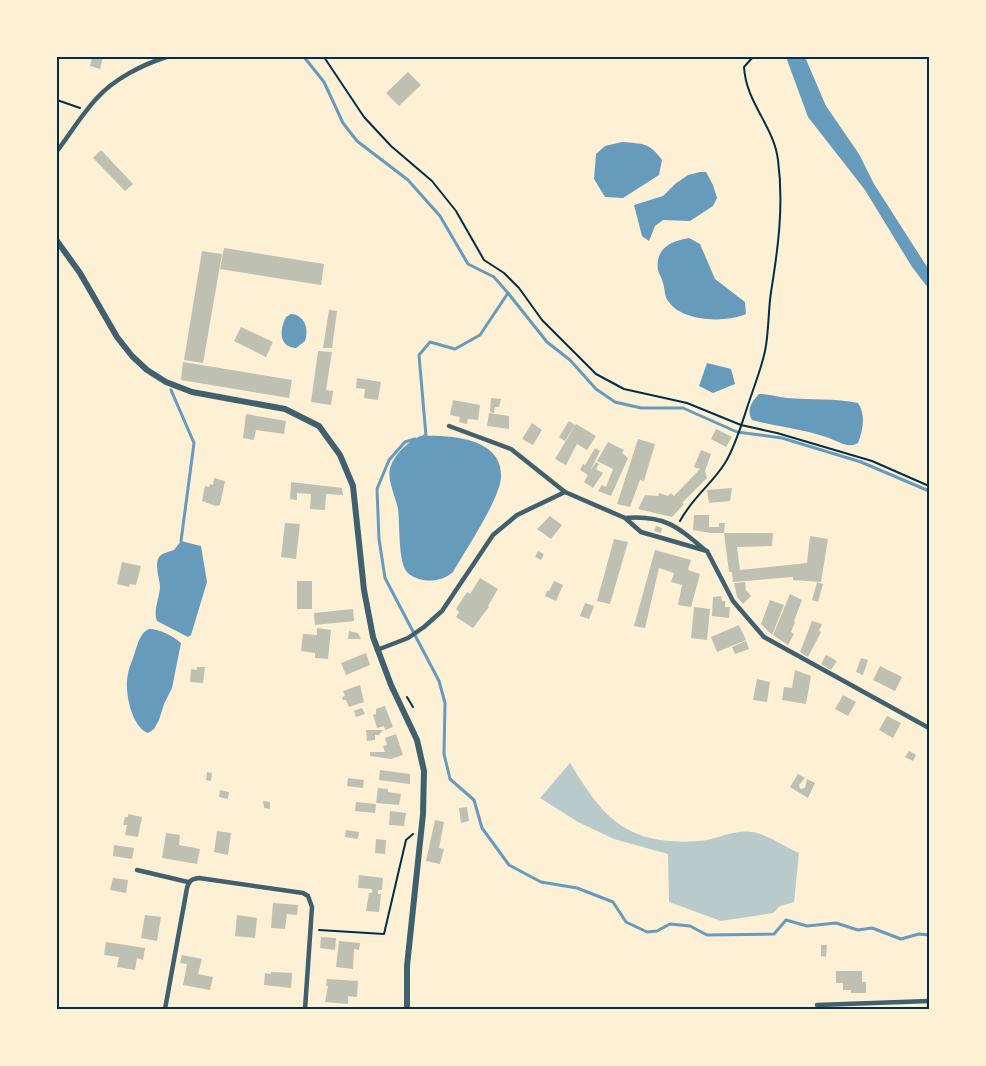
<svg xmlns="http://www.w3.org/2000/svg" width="986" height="1066" viewBox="0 0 986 1066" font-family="'Alegreya Sans',sans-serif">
	<rect width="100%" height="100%" fill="#fdf0d5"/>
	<!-- green -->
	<path fill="#b9caca" d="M570 763C596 805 616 837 670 841 682 842 696 842 707 840 723 836 740 828 757 833 771 837 786 847 799 853L794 902 780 906 773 913 721 921 669 902 668 854 614 839 578 822 540 798Z"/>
	<!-- water -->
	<path fill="#669bbc" d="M786 57H805L826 106 859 154 874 184 929 270V289L912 267 865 190 808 117Z
		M622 142C643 144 649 142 662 160L659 175 623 198 605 197 594 179 596 154 605 146Z
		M700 172H706L713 185 717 198 713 206 690 221 663 220 655 226 649 241 642 236 634 205 663 196 675 184 688 175Z
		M689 238 700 244 715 279 745 302 746 314C725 323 682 322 668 301 664 296 665 288 663 283 662 278 659 274 658 270 655 248 671 241 689 238Z
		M291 314C305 315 309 329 305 341L296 348C279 347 279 330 286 317Z
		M707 363 731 369 735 384 713 393 699 386Z
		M759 394C769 394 777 397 787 398 811 400 835 398 858 403 866 415 863 430 858 443 850 448 844 444 836 441 809 429 780 428 752 420 746 410 752 401 759 394Z
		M420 436C448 435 503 437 501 477 500 499 465 551 453 572 445 579 434 582 423 580 418 579 410 576 407 572 398 562 400 524 398 509 396 497 387 481 390 468 395 453 407 443 420 436Z
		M181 541 201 546 207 582 191 635 188 637 157 621C153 611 159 599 160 588 160 579 155 568 158 559 161 553 168 552 174 550Z
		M149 629C160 629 173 636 181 643L172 688 164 704 159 720 154 729 148 733C131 727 124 690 128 674 129 667 133 659 135 652 138 643 140 633 149 629Z"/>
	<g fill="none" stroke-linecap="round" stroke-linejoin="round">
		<!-- stream -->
		<path stroke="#669bbc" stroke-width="3" d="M304 57 324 82 343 123 357 141 408 180 440 216 468 264 494 277 508 293 480 335 455 349 430 342 419 355 426 436H424
			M508 293 547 342 570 360 596 389 615 402 641 408H683L737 432 782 438 861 462 929 491
			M171 390 194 443 181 541
			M415 439 405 442 389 460 377 489 379 539 385 578 439 681 445 703 444 754 450 779 474 800 482 828 509 865 541 882 577 888 613 902 626 922 647 932 657 931 670 924 690 926 707 935 774 934 786 920 807 926 836 923 858 930 872 928 901 939 919 934 929 935"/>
	</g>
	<!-- building -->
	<path fill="#bec0b2" d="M92 57H103L100 69 90 66Z
		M408 72 421 85 399 106 386 93Z
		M101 150 133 184 125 191 93 158Z
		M224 248 324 264 321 285 220 269Z
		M202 251 222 254 203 363 184 360Z
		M329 310 337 311 332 348H323Z
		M241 327 273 342 266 357 234 341Z
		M318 351 332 352 326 390 333 391 331 405 311 402Z
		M183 362 292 380 289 398 181 380Z
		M357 378 381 382 378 400 364 398 365 389 356 388Z
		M491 398 501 399 499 407H495L494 413 490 412Z
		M453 400 480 405 478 420 468 419 467 424 459 422 460 417 450 415Z
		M489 413 509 416V429L487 426Z
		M246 414 286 421 284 434 256 430 254 440 243 438Z
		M569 421 575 425 565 441 559 437Z
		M532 423 542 430 533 445 522 439Z
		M576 424 596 436 587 450 577 444 566 465 555 459Z
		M716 429 732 437 726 447 711 439Z
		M638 439 655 444 644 481 640 480 630 507 617 504Z
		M608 442 624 450 622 453 628 458 611 496 598 491 602 485 606 487 613 469 597 461Z
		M595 448 600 451 590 471 596 462 599 464 596 469 603 473 593 488 584 482 588 475 580 470 583 464 585 465Z
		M701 450 711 454 705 471 707 478 682 503 684 504 672 517 638 509 645 495 658 496 659 493 668 496 671 493 674 496 700 469 694 467Z
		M214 478 225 481 220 505 216 506 202 501 205 486 209 487 210 484 213 485Z
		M291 482 342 488 343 495 326 494 325 510 310 509 311 494 297 493V500L290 499Z
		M732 488 730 501 709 503 707 490Z
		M694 515H709V527H719V523H725L724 533H711L693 530Z
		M550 516 562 525 551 539 537 529Z
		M285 523 300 524 296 559 281 557Z
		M656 526 662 528 661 533 654 531Z
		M724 533H773L772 546 737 547 740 570 807 563 810 536 828 539 821 582 793 580V577L733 582 732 572H729Z
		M614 539 628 542 610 604 597 601Z
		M655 550 691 560 688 570 700 574 691 607 678 605 682 585 671 582 674 573 659 568 645 628 634 626Z
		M538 551 544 554 541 560 535 557Z
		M122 562 141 566 136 585 130 584 129 587 117 584Z
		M480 578 498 589 488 606 489 607 473 628 456 617 459 612 456 609 467 592 470 594Z
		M297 581H312V609H297Z
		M554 581 563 585 556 601 545 596 547 591H549Z
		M745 582 746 590 751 596 743 604 737 597 734 583Z
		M817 582 823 584 818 602 812 600Z
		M790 594 802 600 794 621 795 622 791 632 794 634 788 645 773 635Z
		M721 596 722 601H725V607H730L729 618 712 616 713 597Z
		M770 600 784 605 772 635 761 624Z
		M585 603 594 606 589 619 580 616Z
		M694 607 710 609 707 640 691 638Z
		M353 609 354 621 315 625 314 613Z
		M812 621 822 624 819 631 821 632 808 657 800 652Z
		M739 625 746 640 717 652 711 637Z
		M317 628 331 630 328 659 315 658V653L301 651 303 634 317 635Z
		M349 631 358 633 361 639H348Z
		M746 641 749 649 735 654 732 647Z
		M366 653 370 665 346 675 341 663Z
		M826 655 837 661 831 670 821 664Z
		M861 658 868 660 863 675 856 672Z
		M880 666 902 677 895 691 873 680Z
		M197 667H205L203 683 190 682 191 669 197 670Z
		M795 670 811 676 806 704 782 700 784 687 792 688Z
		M757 679 770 682 767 702 753 700Z
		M360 685 364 702 349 707 346 700H343L342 697 345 696 343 691Z
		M843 695 856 702 848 716 835 709Z
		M385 706 393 727 385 730 384 726 377 728 373 715 376 714V709Z
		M362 708 365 714 356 717 354 711Z
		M887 716 901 723 893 738 879 730Z
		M366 730H383L379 735H375V740L367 741Z
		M396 734 403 755 391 759 370 756V752H385L383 746 387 745 385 738Z
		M909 751 916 755 913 761 905 757Z
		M380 770 410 774V784L379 780Z
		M207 772 212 773 211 781 206 780Z
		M798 774 805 778 799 785 800 789 805 788 807 779 815 783 808 798 790 787Z
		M348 778 364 780 363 788 347 786Z
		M378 788 388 789V792L401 794 399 805 376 803Z
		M220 790 229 792 228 799 219 797Z
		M263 801 270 802V809L264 808Z
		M356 802 376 804 375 813 355 811Z
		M467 807 469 821 461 823 459 808Z
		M390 811 406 813 404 826 389 825Z
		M128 814 142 817 138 837 125 835 127 825H123L125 817H128Z
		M435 820 444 822 439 848 444 849 440 864 426 861Z
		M346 830 359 832 358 839 345 837Z
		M217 831 231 833 228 855 214 852Z
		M166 833 180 835 179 845 200 849 197 864 162 858Z
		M376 839 386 840 385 854 375 853Z
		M114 845 134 848 132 859 113 856Z
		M359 875 383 878 382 890H378V894H381L379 912 366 911 369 893H372V889L358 888Z
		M113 878 128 880 126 893 110 890Z
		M273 903 298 905 297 915 287 914 285 929 271 928Z
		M145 915 161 917 157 941 141 938Z
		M237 915 257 918 255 938 235 936Z
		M321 937 336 938 335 950 320 948Z
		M339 941 360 943 359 950 354 949 353 969 336 967Z
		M106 942 145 948 143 960 137 958 135 970 117 967 119 957 104 955Z
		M821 945H827L826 957 821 956Z
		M182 955 202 959 198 974 213 977 210 990 183 985 187 964 180 963Z
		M836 971H862V982H866V993H851V990H843V983H836Z
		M271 972 292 973 291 988 264 985 265 973 271 974Z
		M327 979 358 981 357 997 348 996V1004L325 1002 328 986H326Z"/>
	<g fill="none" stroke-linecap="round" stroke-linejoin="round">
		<!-- path -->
		<path stroke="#003049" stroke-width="2" d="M324 57 364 117 391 146 432 181 456 211 484 260 504 273 519 288 542 320 596 374 624 389 687 403 741 425 777 433 872 461 929 486
			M57 100 80 108
			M680 521C692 498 712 484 725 463 735 447 741 426 747 408 753 389 761 370 765 351 769 332 768 312 771 292 778 249 784 205 778 160 774 126 746 103 744 67L753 57
			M407 697 413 707
			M319 930 384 934 406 840 413 834"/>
		<!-- minor -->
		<path stroke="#3f606c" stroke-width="4.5" d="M57 151C70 134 82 114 97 98 114 79 142 65 166 57
			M449 426 511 449 565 492
			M625 518C664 515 677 526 705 550
			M377 650 408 638 424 627 442 611 493 535 517 515 565 492 625 518 641 532 707 551 733 601 764 637 929 728
			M137 870 188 882
			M817 1005 929 1001
			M165 1009 187 888C189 881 191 879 199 878L303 893 308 896 312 907 305 1009"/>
		<!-- tertiary -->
		<path stroke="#3f606c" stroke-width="6" d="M57 241 80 273 117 337 132 356 147 370 166 382 192 392 285 409 319 426 340 455 353 486 364 590 373 637 391 685 417 740 424 771 423 814 407 966V1009"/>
	</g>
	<!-- border -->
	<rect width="986" height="1066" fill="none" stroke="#fdf0d5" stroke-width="117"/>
	<rect x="58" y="58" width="870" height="950" fill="none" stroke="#003049" stroke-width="2"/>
</svg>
